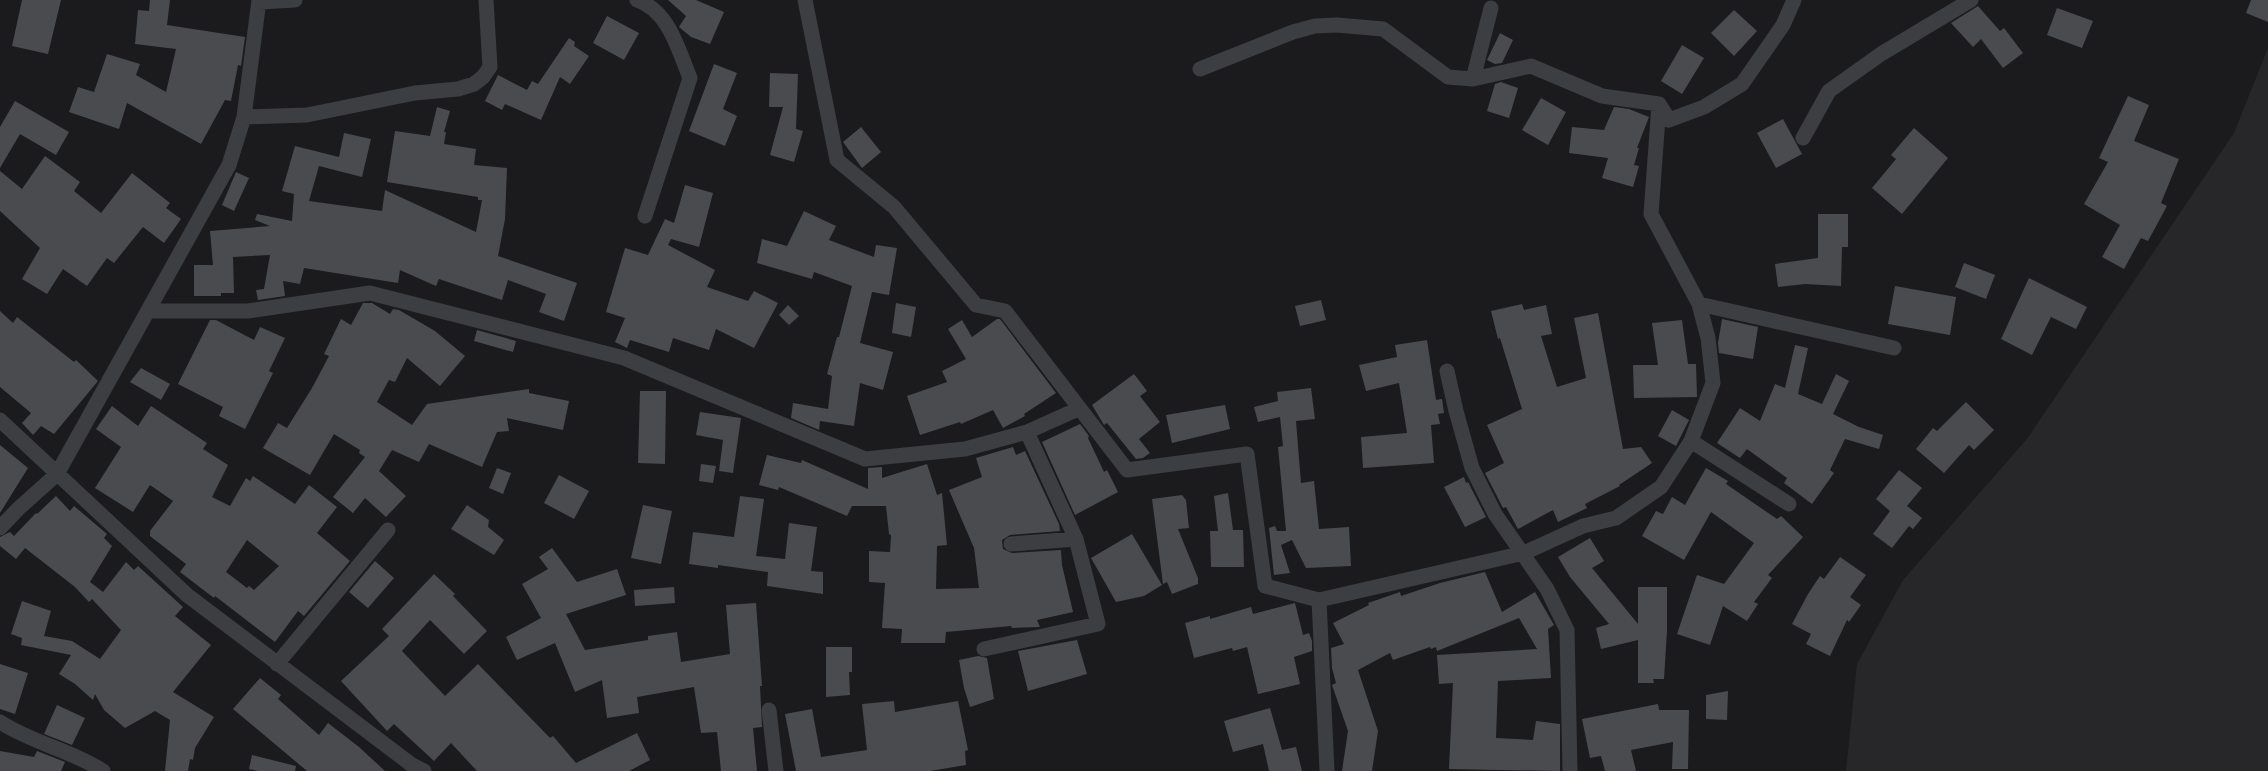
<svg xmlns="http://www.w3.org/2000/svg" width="2268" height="771" viewBox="0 0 2268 771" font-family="'Source Sans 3',sans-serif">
	<rect width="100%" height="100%" fill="#1b1b1d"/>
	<!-- built -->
	<path fill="#27272a" d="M2268 48V771H1846L1857 664 1903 580 2027 439 2234 133Z"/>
	<!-- building -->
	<path fill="#4a4b4f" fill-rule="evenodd" d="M22 0H61L48 54 12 46Z
		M150 0H170L167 25 245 37 241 66 238 65 231 101 225 100 201 144 127 103 119 129 69 112 78 87 94 92 107 54 140 64 136 75 166 92 176 49 135 44 138 10 149 11Z
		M668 0H696L724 12 710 44 691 37 679 27 686 16Z
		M2251 0H2268V22L2246 13Z
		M1978 6 2000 31 2004 28 2023 53 2003 68 1981 39 1973 47 1951 23Z
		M2057 8 2093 21 2082 48 2047 35Z
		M1734 10 1757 31 1734 56 1711 33Z
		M607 16 639 33 624 60 593 43Z
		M1500 33 1513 40 1502 63 1495 64 1487 60Z
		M569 38 575 42 574 46 589 56 570 84 560 77 541 120 505 104 502 110 485 101 498 75 527 90 532 81 538 84Z
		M1682 45 1704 58 1682 94 1661 81Z
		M714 64 737 73 723 109 737 116 725 146 689 131Z
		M770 73 798 74 796 129 803 131 794 162 770 155 783 107H769Z
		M1501 82 1518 88 1509 118 1487 111 1495 84Z
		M2128 96 2149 105 2134 141 2179 159 2161 203 2167 206 2148 241 2141 238 2124 269 2102 257 2120 225 2084 204 2108 162 2099 158Z
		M1541 98 1566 112 1548 145 1522 130Z
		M15 101 69 132 56 155 20 134 0 168V127Z
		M437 107 450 111 444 132H446L444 144 476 149 474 165 507 168 505 219 498 256 577 283 564 321 539 312 546 294 508 280 502 300 439 279 436 286 400 270 398 283 304 268 300 284 283 281 285 296 258 300 256 290 264 289 270 255 233 257 234 293H221V296H194V265H213L210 231 270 226 255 220 257 214 292 221 294 194 282 191 295 146 339 157 344 133 371 139 362 177 319 166 309 201 382 211 385 190 476 232 482 200H478V197L387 182 395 131 430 136Z
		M1614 107 1629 109 1649 117 1637 148H1639L1634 165 1639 166 1633 187 1602 178 1608 158 1569 153 1572 127 1604 130Z
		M1783 119 1802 154 1776 168 1757 133Z
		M861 127 881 152 862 168 843 142Z
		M1914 128 1948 158 1902 214 1872 188 1896 159 1891 155Z
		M45 156 80 182 74 191 101 213 132 173 170 203 166 208 181 219 164 243 143 227 114 263 107 258 87 286 63 269 47 294 22 279 40 248 0 211V171L22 189Z
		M236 172 249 178 234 211 222 205Z
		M685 185 713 193 699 247 671 239 668 245 715 270 707 287 748 301 754 291 778 303 754 348 716 329 709 350 673 338 669 352 630 340 627 348 615 342 625 318 606 312 625 248 648 255 665 219 674 223Z
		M804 211 836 226 829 240 874 257 876 245 897 248 889 295 872 292 860 343 893 352 883 390 860 383 854 426 820 421 819 430 791 418 793 403 828 409 832 376 827 374 837 337H839L852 286 814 272 812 279 757 263 762 239 787 246Z
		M1818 214H1848V247H1842L1841 286 1805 284 1778 287 1775 264 1818 258Z
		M1964 263 1995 275 1986 299 1955 287Z
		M2029 278 2087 307 2076 329 2051 317 2032 355 2001 339Z
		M1895 286 1956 297 1950 335 1888 324Z
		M1321 300 1326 320 1300 326 1295 306Z
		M363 303H372L390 314 393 309 399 310 435 331 465 356 440 386 407 358 395 382 389 380 377 402 412 425 427 404 529 389V393L569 401 563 430 507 418 509 431 497 432 482 467 429 444 419 462 392 450 379 471 406 496 386 517 365 498 353 513 333 497 365 457 359 453 360 450 334 434 310 475 263 448 278 423 287 428 312 388 329 356 324 354 341 319 351 325Z
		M896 303 916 307 911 337 892 333Z
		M1522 304 1524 310 1546 305 1552 334 1541 336 1557 387 1586 378 1574 318 1598 313 1623 449 1641 447 1652 463 1619 485 1620 486 1585 504 1587 508 1558 522 1553 510 1518 529 1506 507 1503 508 1485 473 1504 463 1487 425 1522 409 1500 338 1498 339 1491 311Z
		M788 305 799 316 789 325 779 315Z
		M0 311 13 323 17 317 74 362 76 360 98 381 54 434 41 426 33 435 22 423 31 413 0 387Z
		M997 319H1000L1056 393 1024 414 1025 416 1003 428 993 410 961 424 960 422 920 435 907 396 947 382 942 371 966 359 948 329 962 320 972 337Z
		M1722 319 1758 327 1753 359 1719 353 1718 343Z
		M210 320H216L254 340 260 327 285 338 269 371 273 373 245 429 219 416 223 407 178 384Z
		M1682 320 1688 364H1696L1697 397 1634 398 1633 365H1658L1652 323Z
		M477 330 516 341 513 352 474 341Z
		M1427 340 1436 400 1442 399 1444 413 1438 414 1440 424 1431 425 1434 463 1363 468 1361 437 1407 433 1399 383 1366 391 1359 365 1397 357 1395 345Z
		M1795 345 1808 348 1798 394 1822 404 1836 374 1849 381 1833 414 1859 427 1883 435 1879 449 1845 439 1830 470 1834 473 1812 504 1784 483 1787 478 1747 449 1740 458 1717 443 1740 408 1760 421 1775 384 1785 388Z
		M141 368 170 384 161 400 130 382Z
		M1134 374 1147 391 1140 396 1160 422 1139 439 1150 453 1143 458 1136 459 1107 423 1104 425 1092 405Z
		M1311 388 1315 419 1296 421 1301 483 1314 481 1319 529 1349 527 1351 566 1306 568 1292 540 1281 545 1290 573 1274 575 1269 528 1275 526 1277 531H1286L1278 447 1283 446 1280 417 1258 422 1254 407 1278 401 1277 392Z
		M640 391H666L665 464 638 463Z
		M1966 402 1994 430 1974 450 1969 445 1944 473 1916 449 1933 428 1937 431Z
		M1225 405 1230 429 1172 443 1166 415Z
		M112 406 138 426 151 406 207 443 203 449 228 465 212 497 230 506 246 478 250 481 253 476 295 504 309 485 337 507 317 533 350 561 304 616 298 611 275 642 215 596 214 598 180 572 186 564 150 536V531L173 501 150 485 133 512 95 488 121 447 96 429ZM247 540 279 566 254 590 249 586 247 588 226 572Z
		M1672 410 1689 420 1676 446 1658 436Z
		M700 412 741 418 733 473 719 471 723 440 696 435Z
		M1080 424 1089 436 1088 438 1104 472 1107 470 1118 492 1075 515 1042 442Z
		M0 445 28 468 0 513Z
		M1013 447 1016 455 1025 451 1059 524 1060 531 1010 535 1002 540 1003 549 1012 553 1061 550 1062 565 1073 612 1037 620 1040 627 1012 628 1011 626 946 632 945 643H901L902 629 882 628 885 583 869 582V551L890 552 891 535 889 534 886 506H852L847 516 779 487 778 490 759 485 767 455 801 463 802 460 868 489V468L882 467V478L927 464 937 495 942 493 947 545 937 546 936 589 979 588 974 548 949 490 982 477 976 458Z
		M701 464 716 466 713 483 699 481Z
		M497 468 511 473 503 494 489 488Z
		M1706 468 1728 481 1726 484 1777 519 1781 516 1803 537 1768 575 1772 578 1754 602 1758 604 1747 621 1723 606 1710 645 1677 634 1697 575 1724 584 1754 543 1711 512 1684 560 1642 536 1656 511 1663 514 1672 497 1685 505Z
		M1899 470 1922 488 1907 506 1922 518 1913 529 1909 526 1892 548 1873 534 1890 511 1876 499Z
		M559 475 589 491 574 519 544 503Z
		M1464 477 1466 483 1468 482 1486 517 1465 527 1444 487Z
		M1228 493 1233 530H1243L1244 567H1211L1210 531H1218L1214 496Z
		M1182 495 1186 500 1189 528 1178 529 1198 578V584L1172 594 1167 582 1163 584 1152 499Z
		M56 496 70 511 74 506 107 534 104 538 112 546 90 582 103 592 126 562 134 570 138 566 183 607 175 616 211 645 173 692 214 717 195 748 193 760 190 759 188 771H165L170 720 155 711 125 728 104 710 95 694 93 700 75 684 59 674 71 655 21 645 22 638 11 634 22 601 51 611 44 636 72 641 100 659 121 630 92 599 89 602 75 587 25 548 16 559 0 546V537L10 532 14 536 36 513 37 514Z
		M740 496 764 499 756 556 785 559 789 523 817 527 811 571 823 572V594L767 586 768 572 718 565V568L689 564 693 532 734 537Z
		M467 505 489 520 488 527 504 540 494 555 451 529Z
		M643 505 672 511 661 564 631 558Z
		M1132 534 1162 585 1144 596 1116 602 1091 558Z
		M1590 538 1604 561 1592 568 1638 624V587H1667V631L1664 679H1653L1654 683H1638V640L1601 649 1596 628 1609 624 1570 577 1558 557Z
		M552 548 577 582 617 569 626 595 566 614 585 650 648 640V636L677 632 681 662 730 654 726 605 756 603 762 686H760L762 727 753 728 757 771H721L717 732 701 733 694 687 637 697 639 713 607 718 602 680 575 692 555 643 517 660 506 637 541 618 522 584 548 569 539 557Z
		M1840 557 1866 575 1850 597 1861 605 1849 622 1847 620 1830 656 1806 644 1811 634 1792 624 1808 594 1820 576 1824 579Z
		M375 561 394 578 368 608 349 592Z
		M1485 572 1502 612 1535 592 1554 625 1548 629 1551 678 1498 681 1496 738 1533 740 1536 721 1560 724V771L1449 769 1453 683 1439 684 1437 655 1537 649 1519 618 1437 651 1436 647 1431 649 1430 647 1393 660 1390 653 1358 670 1378 731 1372 771H1342L1348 731 1332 685 1336 683 1332 668 1331 648 1344 644 1333 623 1369 605 1368 603 1400 592 1401 596 1440 583Z
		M434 574 455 594 453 596 487 631 464 654 430 620 402 651 445 696 478 664 550 738 553 736 576 763 637 733 650 760 629 771H477L451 743 434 761 394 724 387 731 341 681 389 636 382 629Z
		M674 587 675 603 635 606 634 590Z
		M1295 603 1303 635 1309 633 1312 641V651L1294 657 1300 684 1258 694 1247 647 1233 651 1232 648 1194 658 1185 623 1210 616V619L1251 607 1253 614Z
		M1077 640 1087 674 1028 691 1018 651Z
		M826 647H852V672H849L850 695 826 697Z
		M978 656 987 658 994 699 970 707 964 688 959 660Z
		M0 664 28 673 15 714 0 709Z
		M260 678 281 695 278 699 319 735 328 723 359 747 385 771H307L233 709Z
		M1728 691 1727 720 1706 719V695Z
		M894 701 895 712 958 701 968 750 965 751 966 765 930 771H796L785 714 812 709 821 757 867 750 862 704Z
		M1658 704 1659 710H1689L1688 769H1672L1673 742 1631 750 1636 771H1605L1601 756 1590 758 1582 719Z
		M57 705 85 718 72 745 44 734Z
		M1270 708 1282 750 1296 747 1302 771H1269L1263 744 1233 752 1224 721Z
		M0 751 34 757 37 751 65 762 61 771H0Z
		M252 755 296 766 295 771H258L249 769Z"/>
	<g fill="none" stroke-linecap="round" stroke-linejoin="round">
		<!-- street -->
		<path stroke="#3c3e41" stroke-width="15" d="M637 0C669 11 678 49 690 78L645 216
			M805 0 837 160 894 207 976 305 1005 311 1127 470 1247 454 1265 586 1319 600 1524 553 1583 526 1616 518 1661 487 1691 441
			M259 2 295 0
			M1491 8 1473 79 1531 66 1602 96 1659 104 1669 120 1704 107 1742 84 1783 25 1794 0
			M1200 69 1293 32 1315 26 1337 25 1383 29 1448 77 1473 79
			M1659 104 1651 214 1699 304 1894 348
			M244 117 307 115 415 93 458 89 474 84 483 77 490 67 486 0
			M1803 138 1829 91 1881 54 1971 0
			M1699 304 1708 338 1713 383 1691 441 1789 504
			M149 311H248L370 293 624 358 865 459 965 449 1027 432 1078 409
			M1447 371 1456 411 1472 468 1495 514 1547 589 1567 630 1570 771
			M0 420 187 595 412 765 424 771
			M0 528 18 509 57 474 229 165 244 117 259 0
			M1011 544 1076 539
			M1319 600 1327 771
			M984 649 1098 624 1076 539 1027 432
			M277 664 388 530
			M769 710 776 771
			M0 722C32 743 71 750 103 771"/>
	</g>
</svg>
